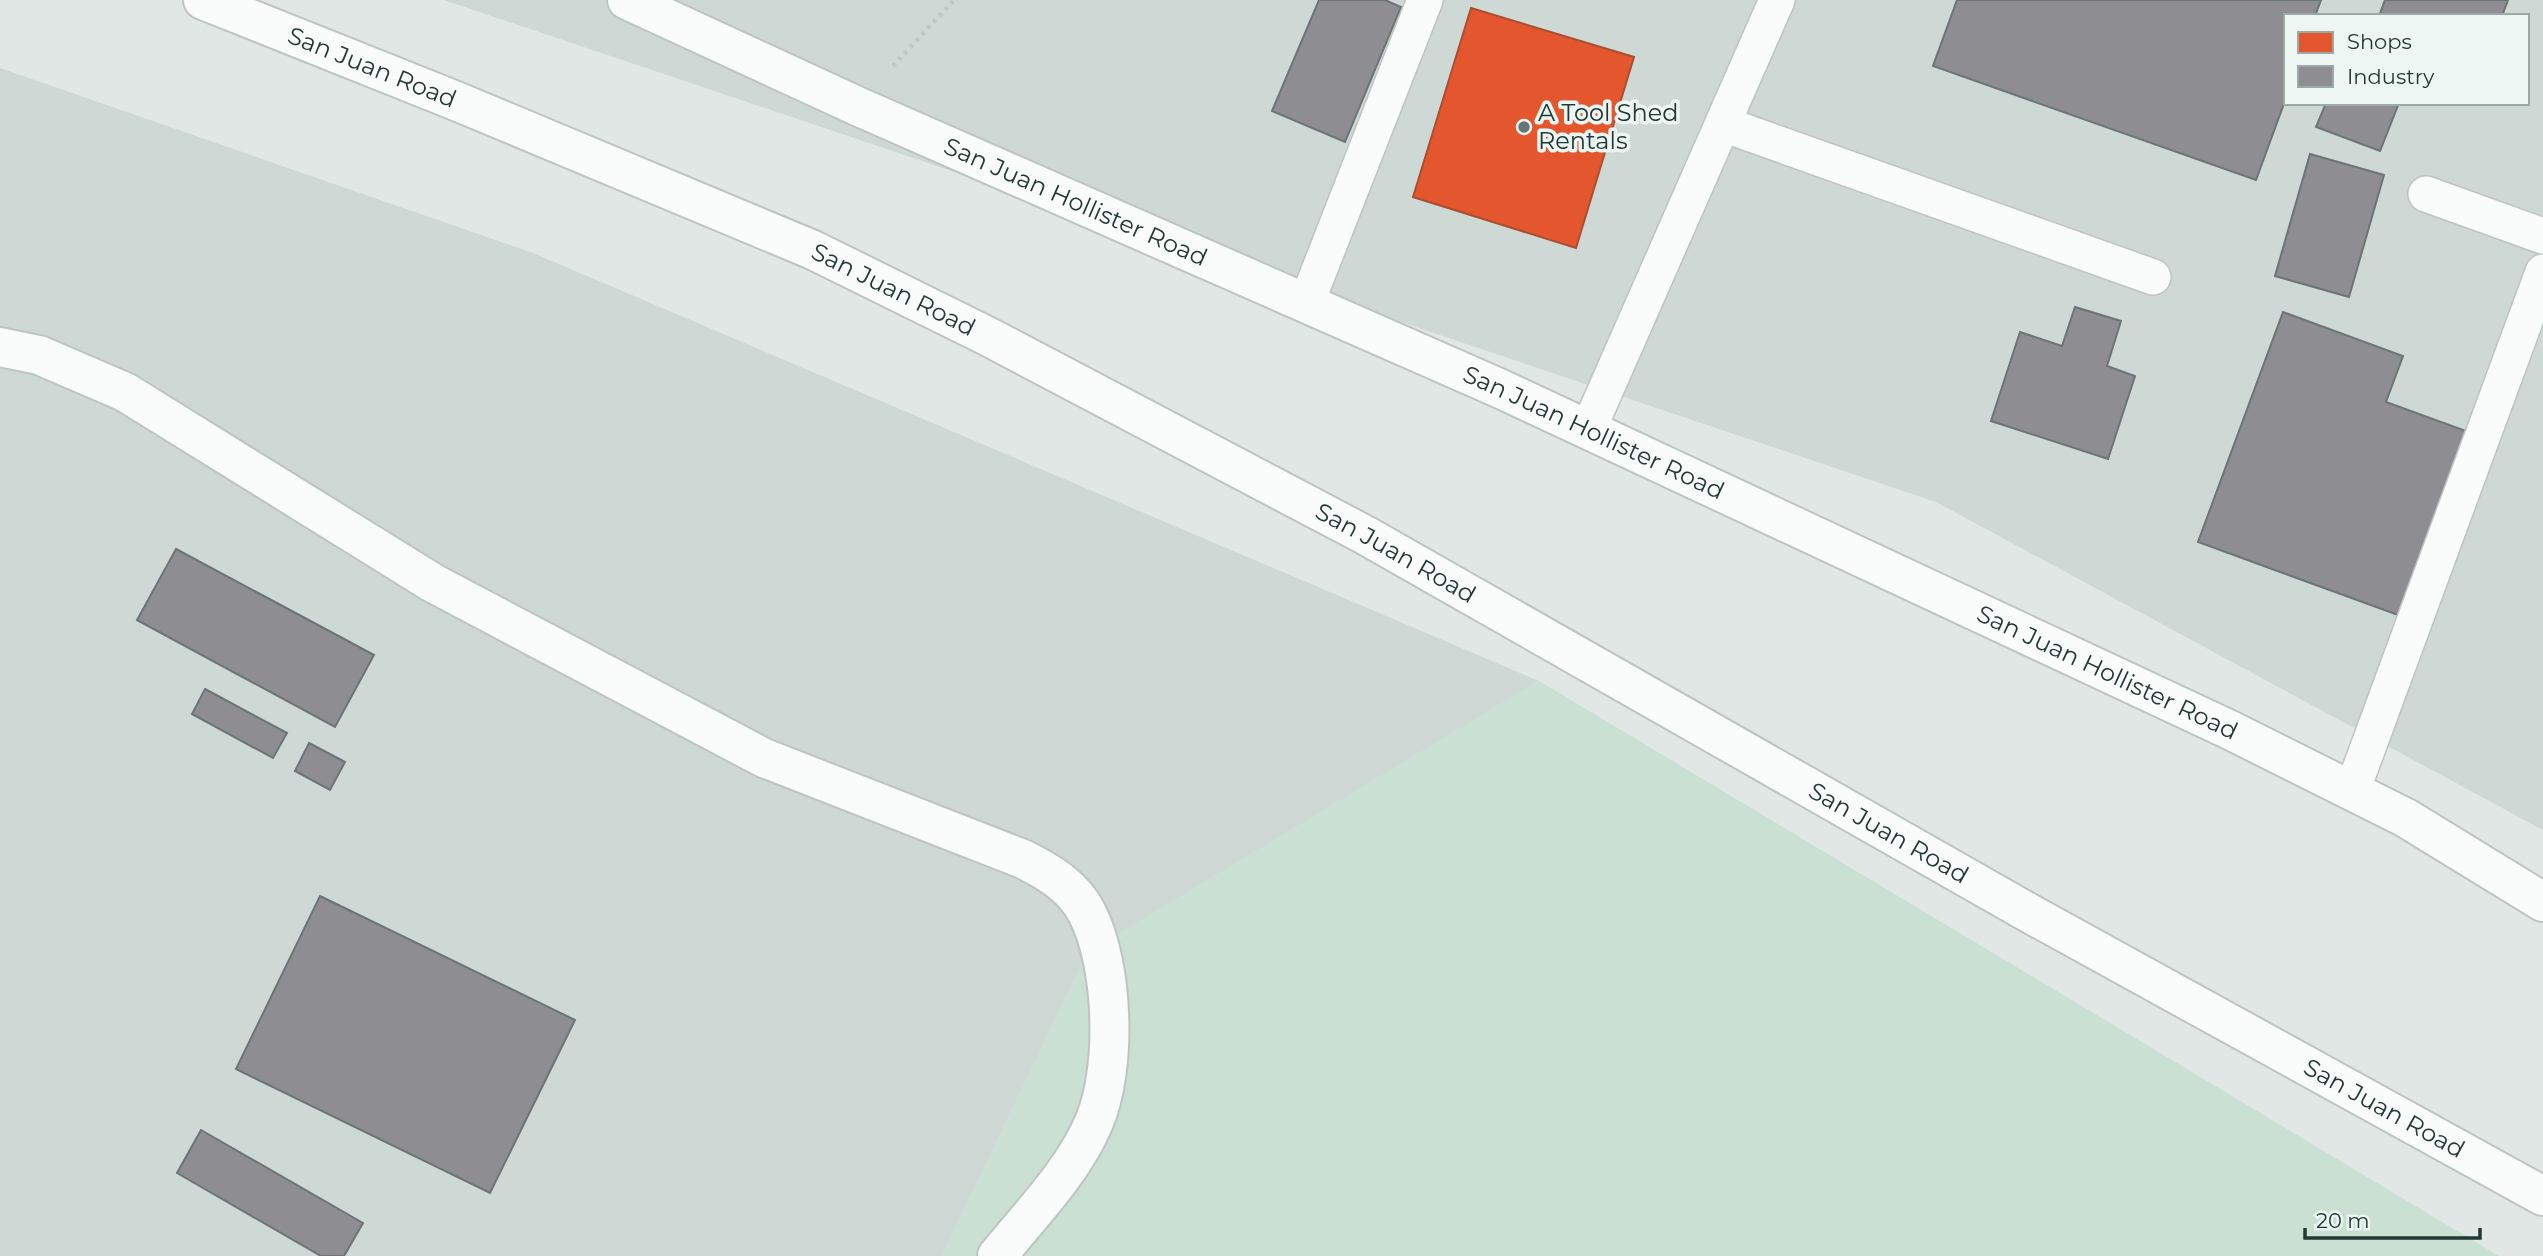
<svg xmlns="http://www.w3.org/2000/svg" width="2543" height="1256" viewBox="0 0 2543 1256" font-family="Montserrat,sans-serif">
	<rect width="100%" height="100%" fill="#e1e7e5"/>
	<!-- built -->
	<path fill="#ced8d5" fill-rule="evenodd" d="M444 0H2543V830L1936 502ZM2286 16H2527V103H2286Z
		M0 68 533 253 1539 681 1087 953 942 1256H0Z"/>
	<!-- green -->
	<path fill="#c9e0d3" d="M1539 681 2499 1256H942L1087 953Z"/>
	<!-- shops -->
	<path fill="#e4572e" stroke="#a94e30" stroke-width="2" d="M1471 8 1634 57 1576 248 1413 197Z"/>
	<!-- industry -->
	<path fill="#8d8d92" stroke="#6c7476" stroke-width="2" d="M1319 0H1385L1401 7 1345 142 1272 111Z
		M1957 0H2321L2315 16H2286V98L2256 180 1933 66Z
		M2385 0H2508L2502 16H2379Z
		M2326 103H2399L2380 151 2316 127Z
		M2310 154 2384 175 2349 297 2275 276Z
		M2075 307 2121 321 2107 366 2135 376 2108 459 1991 421 2020 332 2062 346Z
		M2283 312 2403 356 2386 402 2466 431 2398 615 2198 542Z
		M176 549 374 655 335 727 137 620Z
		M205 689 287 733 273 758 192 714Z
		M309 743 345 762 330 790 295 771Z
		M320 896 575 1020 490 1193 236 1069Z
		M201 1130 363 1223 344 1256H321L177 1173Z"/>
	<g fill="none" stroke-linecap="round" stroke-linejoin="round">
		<!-- lane casing -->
		<g stroke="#bec4c2" stroke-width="38">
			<path id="lane" d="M1723 124 2153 277
				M2426 194 2543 236
				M1306 304 1425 0
				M1588 430 1777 0
				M2352 791 2543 272"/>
		</g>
		<!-- street casing -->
		<g stroke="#bec4c2" stroke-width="42">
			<g id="street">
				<path id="s1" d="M627 0 857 106 1501 389 2230 730 2406 818 2543 902"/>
				<path d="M0 347 39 355 125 392 433 583 764 758 1023 859C1049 872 1074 887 1087 913 1114 965 1117 1069 1094 1122 1073 1172 1031 1214 997 1256"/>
			</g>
		</g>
		<!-- secondary casing -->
		<g stroke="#bdc4c2" stroke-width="42">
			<g id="secondary">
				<path id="s2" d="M203 0 456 101 813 250 987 336 1365 535 2029 913 2543 1196"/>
			</g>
		</g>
		<!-- path -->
		<path stroke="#bec7c6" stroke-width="4.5" stroke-dasharray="3.5 5" stroke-linecap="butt" d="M893 66 954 0"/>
		<!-- lane -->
		<use href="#lane" stroke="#fafbfb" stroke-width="35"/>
		<!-- street -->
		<use href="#street" stroke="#fafbfb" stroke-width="38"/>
		<!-- secondary -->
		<use href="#secondary" stroke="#fafbfb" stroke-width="38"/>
	</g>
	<!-- markers -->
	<circle fill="#647673" stroke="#eef6f3" stroke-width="2.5" cx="1524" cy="127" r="7"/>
	<g text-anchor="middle" stroke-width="7" stroke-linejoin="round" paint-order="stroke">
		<!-- street labels -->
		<g font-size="24" fill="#203935" stroke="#eef6f3">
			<text dy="8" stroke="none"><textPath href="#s2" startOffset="182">San Juan Road</textPath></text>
			<text dy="8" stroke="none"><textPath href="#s1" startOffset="492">San Juan Hollister Road</textPath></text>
			<text dy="8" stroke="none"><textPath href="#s2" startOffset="749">San Juan Road</textPath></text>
			<text dy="8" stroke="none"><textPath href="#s1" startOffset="1059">San Juan Hollister Road</textPath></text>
			<text dy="8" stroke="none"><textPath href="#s2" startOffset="1316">San Juan Road</textPath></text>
			<text dy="8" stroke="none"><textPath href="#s1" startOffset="1626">San Juan Hollister Road</textPath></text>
			<text dy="8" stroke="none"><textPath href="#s2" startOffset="1883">San Juan Road</textPath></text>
			<text dy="8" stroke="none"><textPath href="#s2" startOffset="2450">San Juan Road</textPath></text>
		</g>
		<!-- poi labels -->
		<g font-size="24" fill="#203935" stroke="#eef6f3" text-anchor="start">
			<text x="1538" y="121">A Tool Shed<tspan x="1538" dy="28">Rentals</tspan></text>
		</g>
	</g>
	<!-- legend -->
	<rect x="2284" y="14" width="245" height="91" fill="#eef6f3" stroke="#9caaa7" stroke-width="2"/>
	<rect x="2298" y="32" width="35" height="21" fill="#e4572e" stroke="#9caaa7" stroke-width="2"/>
	<text x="2347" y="49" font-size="21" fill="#203935">Shops</text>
	<rect x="2298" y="66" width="35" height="21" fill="#8d8d92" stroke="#9caaa7" stroke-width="2"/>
	<text x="2347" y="84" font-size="21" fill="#203935">Industry</text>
	<!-- scale -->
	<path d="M2305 1228v10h175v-10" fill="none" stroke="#203935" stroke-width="3.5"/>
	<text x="2316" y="1228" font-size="21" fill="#203935" stroke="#eef6f3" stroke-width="5" paint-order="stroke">20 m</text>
</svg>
